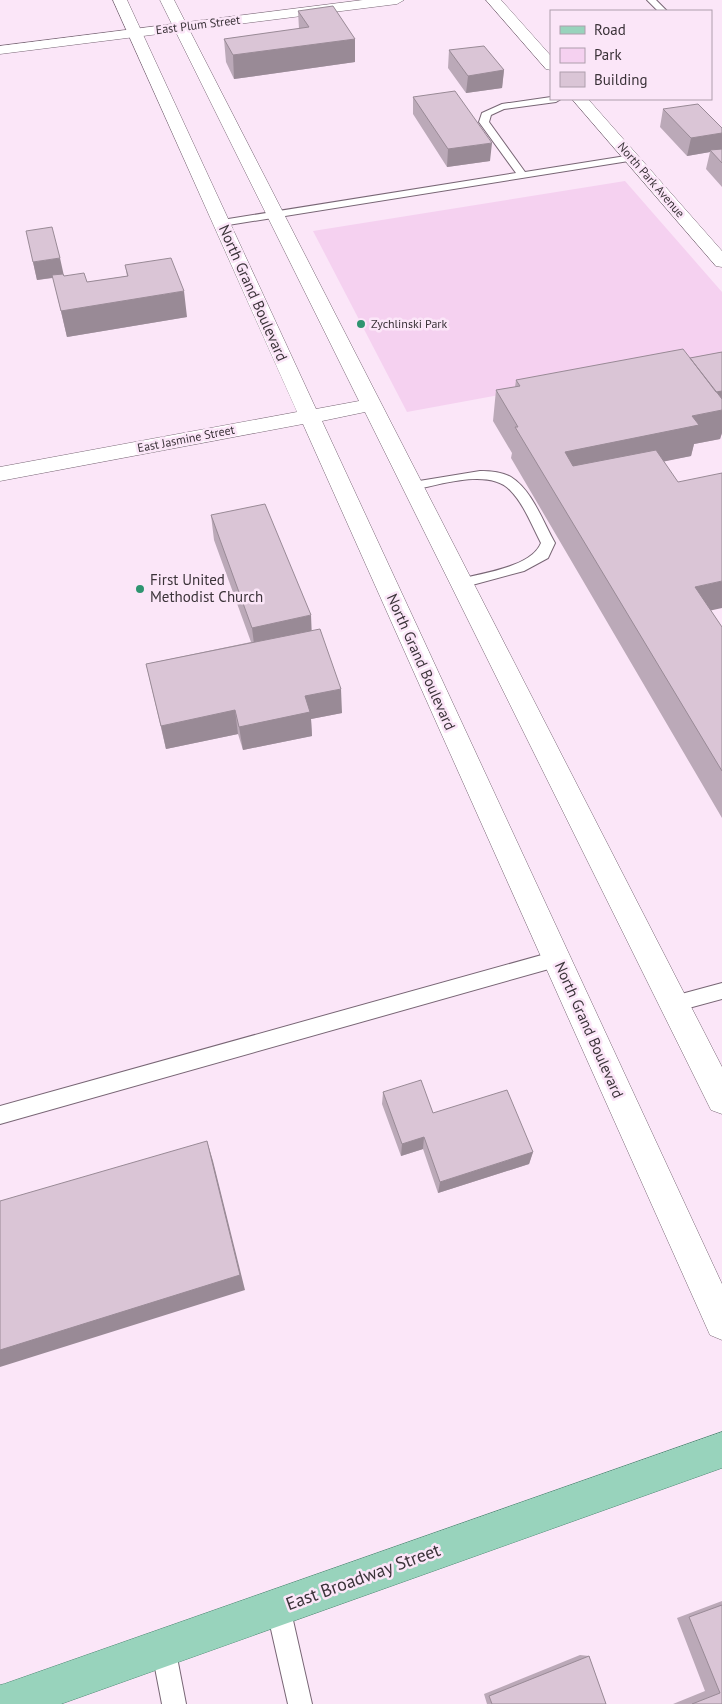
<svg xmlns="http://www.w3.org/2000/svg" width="722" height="1704" viewBox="0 0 722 1704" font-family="'PT Sans',sans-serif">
	<rect width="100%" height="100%" fill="#fbe6f8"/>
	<!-- green -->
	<path fill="#f5d1f0" d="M625 181 722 292V354L407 412 313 231Z"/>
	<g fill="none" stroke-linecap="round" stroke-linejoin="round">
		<!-- service casing -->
		<g stroke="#786675" stroke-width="2">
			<path id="service" d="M647 0H656L667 11H658Z
				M551 97V99H561L556 102 504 109 491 115 489 122 525 172 632 155 635 156V160L222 226 217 223 222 220 516 173 479 122 482 113 502 104Z
				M480 471C490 471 502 472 511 477 532 490 543 522 555 543L548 558 524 571 461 588 456 586 454 583 456 580C480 573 531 568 541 543 532 526 524 504 510 490 489 468 439 485 413 490L407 486 413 482Z
				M556 951 562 954 565 959 562 964 556 967 0 1124V1106Z
				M722 983V999L674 1012 668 1010 665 1004 668 998 674 996Z
				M278 1595 286 1599 290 1607 312 1704H288L266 1607 270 1599Z
				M163 1635 171 1639 175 1647 186 1704H162L151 1647 155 1639Z"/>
		</g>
		<!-- minor casing -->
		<g stroke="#786675" stroke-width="1">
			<path id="minor" d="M113 0H127L316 409 359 401 160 0H174L722 1067V1114L711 1110 365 412 322 421 722 1284V1340L710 1335 303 424 0 481V467L297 412Z
				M486 0H501L551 56V70L546 69Z
				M572 99H588L722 251V267L716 266Z"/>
		</g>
		<!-- tertiary casing -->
		<g stroke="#786675" stroke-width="1">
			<path id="tertiary" d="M363 0H404L397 4 0 54V46Z"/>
		</g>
		<!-- primary casing -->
		<g stroke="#4b8872" stroke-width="1">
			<path id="primary" d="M722 1432V1468L61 1704H0V1685L4 1684Z"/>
		</g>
		<!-- service -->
		<use href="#service" fill="#fff" fill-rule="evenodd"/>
		<!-- minor -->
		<use href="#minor" fill="#fff" fill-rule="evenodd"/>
		<!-- tertiary -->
		<use href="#tertiary" fill="#fff" fill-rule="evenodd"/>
		<!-- primary -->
		<use href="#primary" fill="#98d3bc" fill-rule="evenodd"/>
	</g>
	<!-- wall -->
	<path fill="#bba9b8" d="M298 11 355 39V62L234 79 226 62 224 39 299 29Z
		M449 50 504 70 502 88 466 93 448 68Z
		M413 97 490 161 447 167 413 114Z
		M663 109 722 128V187L706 169 710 152 687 156 660 127Z
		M33 262 64 276 87 282 127 276 125 265 187 317 67 337 53 278 37 280Z
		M722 352V433L720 439 694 444 691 456 664 461 711 611 722 627V818L511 458 512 453 493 421 496 390 515 387 516 380 690 358Z
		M211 515 311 630 342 713 311 719 312 736 243 750 238 734 166 749 146 664 251 642 214 540Z
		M383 1092 433 1113 533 1152 529 1164 438 1193 423 1149 401 1156 382 1104Z
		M722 1601V1704H673L705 1691 677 1618Z
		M580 1655 589 1656 606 1704H487L484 1694Z"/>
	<!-- shaded-wall -->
	<path fill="#998a96" d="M355 39V62L234 79 233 55Z
		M504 70 502 88 466 93 468 76Z
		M722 133V150H710V152L687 156 691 138Z
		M492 143 490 161 447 167 448 149Z
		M60 258 64 276 37 280 33 262Z
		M184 291 187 317 67 337 61 311Z
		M722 391V409L714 392Z
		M722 410V433L720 439 694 444 691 456 559 483 565 452 692 416Z
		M722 581V608L686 616 695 587Z
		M311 615 312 639 255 652 252 628Z
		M341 689 342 713 311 719 312 736 243 750 239 727 305 696Z
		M235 710 238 734 166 749 161 726Z
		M424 1137 423 1149 401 1156 402 1144Z
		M207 1141 213 1161 245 1290 0 1367V1350Z
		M533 1152 529 1164 438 1193 440 1182Z"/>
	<!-- building -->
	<path fill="#dac5d6" stroke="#998a96" d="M333 6 355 39 233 55 224 39 309 27 298 11Z
		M484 46 504 70 468 76 449 50Z
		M455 91 492 143 448 149 413 97Z
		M698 104 722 128V133L691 138 663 109Z
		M722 149V163L710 150Z
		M52 227 60 258 33 262 26 231Z
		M171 258 184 291 61 311 52 275 63 274 64 276 84 273 87 282 128 276 125 265Z
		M683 349 722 399V410L692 416 699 425 565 452 573 466 656 450 678 482 722 473V581L695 587 722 627V771L515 427H518L496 390 520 386 516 380Z
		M722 352V391L716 392 690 358Z
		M265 504 311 615 252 628 211 515Z
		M320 629 341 689 305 696 310 712 239 727 235 710 161 726 146 664Z
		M421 1080 433 1113 507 1090 533 1152 440 1182 424 1137 402 1144 383 1092Z
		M207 1141 240 1275 0 1350V1201Z
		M722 1605V1704H692L720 1693 689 1617Z
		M589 1656 606 1704H492L489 1696Z"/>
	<!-- markers -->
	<g fill="#2e9470" stroke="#fbe6f8" stroke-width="2">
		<circle cx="361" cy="324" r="5"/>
		<circle cx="140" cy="589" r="5"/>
	</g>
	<g text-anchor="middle" stroke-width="5" stroke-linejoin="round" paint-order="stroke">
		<!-- far-street labels -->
		<g font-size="12" fill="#3b3339" stroke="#fbe6f8">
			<text transform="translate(198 25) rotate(-7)" y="4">East Plum Street</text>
			<text transform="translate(651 180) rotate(49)" y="4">North Park Avenue</text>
			<text transform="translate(186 439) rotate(-11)" y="4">East Jasmine Street</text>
		</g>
		<!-- far-poi labels -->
		<g font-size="12" fill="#3b3339" stroke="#fbe6f8" text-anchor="start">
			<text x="371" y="328">Zychlinski Park</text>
		</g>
		<!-- street labels -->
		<g font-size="15" fill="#3b3339" stroke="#fbe6f8">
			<text transform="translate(253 293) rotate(66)" y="5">North Grand Boulevard</text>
			<text transform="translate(421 662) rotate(66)" y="5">North Grand Boulevard</text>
			<text transform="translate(589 1030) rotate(66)" y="5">North Grand Boulevard</text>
		</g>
		<!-- poi labels -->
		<g font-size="15" fill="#3b3339" stroke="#fbe6f8" text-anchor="start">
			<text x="150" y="585">First United<tspan x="150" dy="17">Methodist Church</tspan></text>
		</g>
		<!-- near-street labels -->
		<g font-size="18" fill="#3b3339" stroke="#fbe6f8">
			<text transform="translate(363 1577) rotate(-20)" y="6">East Broadway Street</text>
		</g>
	</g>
	<!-- legend -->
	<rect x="550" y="10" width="162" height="90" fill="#fbe6f8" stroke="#ae9eac"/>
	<rect x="560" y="26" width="25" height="8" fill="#98d3bc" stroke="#ae9eac"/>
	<text x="594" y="35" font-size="15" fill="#3b3339">Road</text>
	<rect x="560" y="48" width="25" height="15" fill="#f5d1f0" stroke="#ae9eac"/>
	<text x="594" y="60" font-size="15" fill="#3b3339">Park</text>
	<rect x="560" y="72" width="25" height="15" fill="#dac5d6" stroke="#ae9eac"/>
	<text x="594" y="85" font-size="15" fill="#3b3339">Building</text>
</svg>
